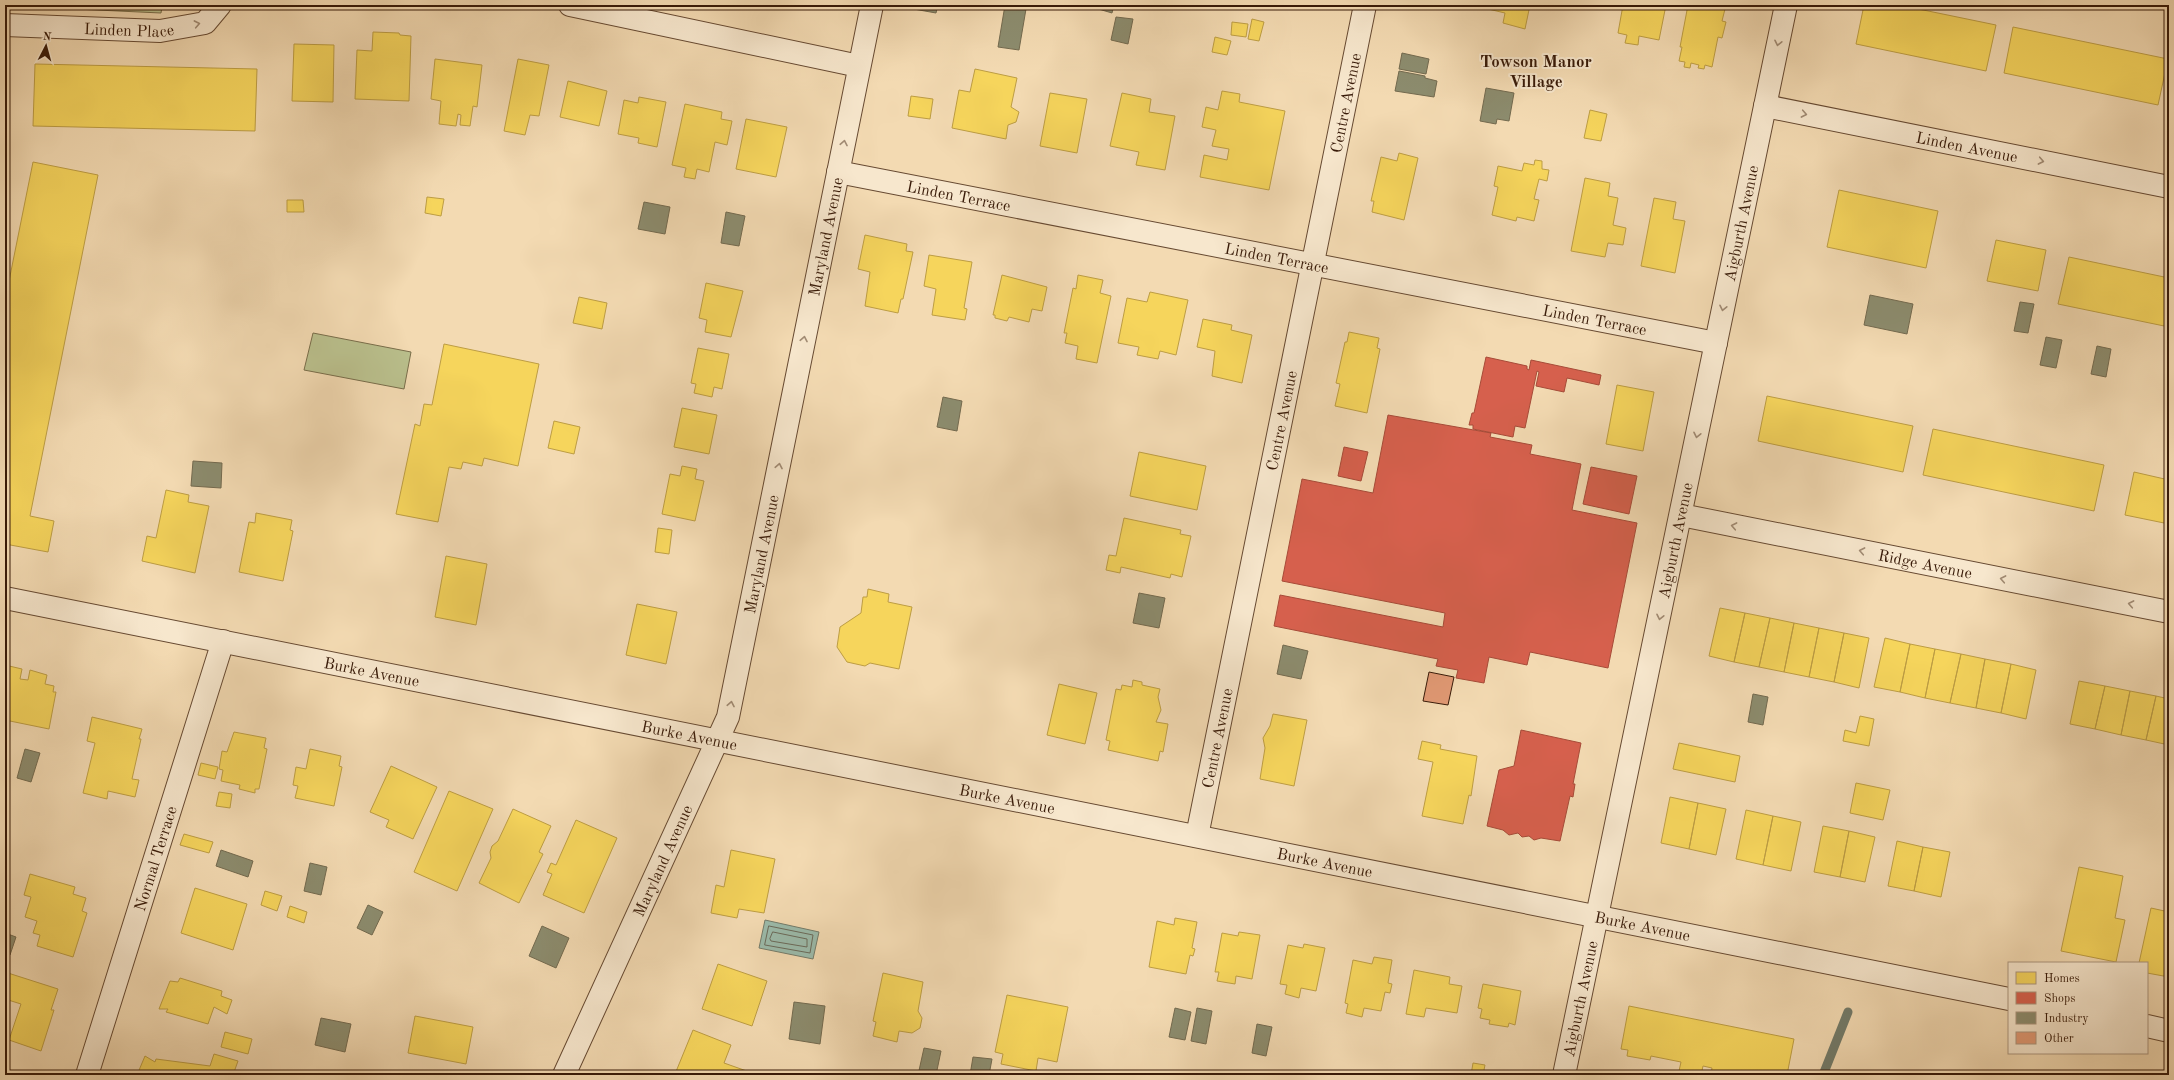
<svg xmlns="http://www.w3.org/2000/svg" width="2174" height="1080" viewBox="0 0 2174 1080" font-family="'Old Standard TT',serif">
	<rect width="100%" height="100%" fill="#f3dab2"/>
	<filter id="stains"><feTurbulence type="fractalNoise" baseFrequency=".005" numOctaves="4"/><feColorMatrix values="0 0 0 0 .2 0 0 0 0 .09 0 0 0 0 .02 0 0 0 .5 -.17"/></filter>
	<radialGradient id="worn" r=".72"><stop offset=".6" stop-color="#630" stop-opacity="0"/><stop offset="1" stop-color="#630" stop-opacity=".3"/></radialGradient>
	<!-- green -->
	<path fill="#bac08d" stroke="#796d4a" d="M32 5H184L162 7 161 13 33 7Z
		M313 333 411 352 404 389 304 370Z"/>
	<!-- water -->
	<path fill="#9bbbab" stroke="#737b6a" d="M765 920 819 932 813 959 759 948Z"/>
	<!-- homes -->
	<path fill="#f6d55c" stroke="#bd9d43" d="M1489 5H1530L1525 29 1503 23 1505 13 1488 9Z
		M1623 5H1666L1659 40 1639 36 1638 45 1625 43 1627 35 1618 33Z
		M1688 5H1726L1722 21 1726 22 1722 38 1718 37 1712 67 1705 65 1704 69 1698 68 1699 65 1691 63 1690 68 1684 67 1685 62 1679 61 1682 47H1680Z
		M1864 5H1899L1996 25 1986 71 1856 44Z
		M1252 19 1264 22 1259 41 1248 39Z
		M1232 22 1248 24 1246 37 1231 35Z
		M2013 27 2168 59 2158 105 2004 73Z
		M373 32 399 33 400 35 411 36 409 101 355 99 357 50 372 51Z
		M1215 37 1231 41 1227 55 1212 52Z
		M294 44 334 45 333 102 292 101Z
		M435 59 482 65 477 107 473 106 470 126 460 125 461 115 458 114 456 126 439 124 441 101 431 99Z
		M518 59 549 65 539 116 530 115 525 135 504 131Z
		M35 64 257 69 255 131 33 126Z
		M975 69 1017 78 1011 107 1019 112 1016 122 1008 125 1006 139 952 128 959 90 970 92Z
		M568 81 607 91 599 126 560 117Z
		M1222 91 1240 94 1239 102 1285 111 1269 190 1200 177 1204 155 1227 160 1229 149 1212 146 1216 130 1202 127 1206 107 1218 110Z
		M1050 93 1087 99 1077 153 1040 146Z
		M1122 93 1151 99 1149 112 1175 116 1165 170 1136 165 1139 152 1110 146Z
		M911 96 933 99 930 119 908 116Z
		M639 97 666 102 657 147 638 143 639 138 618 134 624 100 638 103Z
		M685 104 722 112 721 119 732 121 727 145 715 142 709 172 697 169 695 179 684 177 686 168 672 165Z
		M1590 110 1607 114 1601 141 1584 138Z
		M746 119 787 127 776 177 736 169Z
		M1399 153 1418 158 1404 220 1372 212 1374 201H1371L1381 157 1397 161Z
		M1535 160 1542 161V169L1549 170 1547 181 1539 179 1534 199 1539 200 1534 221 1517 217 1516 221 1492 215 1498 187 1494 186 1498 166 1522 171 1524 163 1534 165Z
		M33 162 98 175 30 516 54 521 48 552 5 544V301Z
		M1585 178 1610 183 1608 196 1618 198 1613 225 1626 228 1623 245 1608 243 1605 257 1571 251Z
		M1839 190 1938 211 1926 268 1827 247Z
		M427 197 444 199 441 216 425 213Z
		M1654 198 1676 202 1673 219 1685 221 1675 273 1641 266Z
		M287 200H303L304 212H287Z
		M865 235 907 244 906 251 913 252 903 299H901L898 313 865 306 870 272 858 269Z
		M1996 240 2046 250 2038 291 1987 281Z
		M929 255 972 262 964 308 967 309 965 320 932 315 936 289 924 286Z
		M2069 257 2169 278V327L2058 304Z
		M1002 275 1047 287 1042 311 1032 309 1029 322 1009 317 1007 321 995 318V315H993Z
		M1078 275 1103 280 1100 293 1111 296 1097 363 1076 359 1078 346 1065 343 1067 333H1064L1073 288 1076 289Z
		M706 283 743 291 731 337 705 332 707 320 699 318Z
		M1150 292 1188 300 1176 355 1160 351 1158 359 1137 355 1139 347 1118 343 1127 298 1147 302Z
		M579 297 607 303 602 329 573 323Z
		M1203 319 1232 325 1231 330 1252 335 1242 383 1212 376 1215 351 1197 347Z
		M1349 332 1379 338 1377 348 1380 349 1367 413 1335 406 1340 384 1336 383 1345 342H1347Z
		M444 344 539 364 518 466 484 458 482 466 463 462 461 469 449 467 438 522 396 514 415 424 420 426 424 404 432 405Z
		M698 348 729 354 722 389 714 387 712 397 694 393 696 384 691 383Z
		M1617 385 1654 392 1643 451 1606 444Z
		M1767 396 1913 426 1903 472 1758 441Z
		M682 408 717 415 709 454 674 447Z
		M554 421 580 427 574 454 548 448Z
		M1933 429 2104 465 2094 511 1923 475Z
		M1139 452 1206 466 1197 510 1130 496Z
		M682 466 697 469 695 479 704 481 695 521 662 514 670 474 680 476Z
		M2134 472 2169 480V524L2125 515Z
		M166 490 189 495 188 502 209 506 195 573 142 561 147 536 156 538Z
		M256 513 292 520 290 530 293 531 283 581 239 572 249 522 255 523Z
		M1124 518 1181 530 1180 534 1191 536 1182 577 1171 574 1170 578 1121 567 1120 573 1106 570 1109 555 1116 556Z
		M658 528 672 530 669 554 655 552Z
		M446 556 487 564 476 625 435 617Z
		M868 589 889 594 888 602 912 607 899 669 870 663 865 666 847 662 837 647 840 627 861 613 863 597H867Z
		M637 604 677 612 666 664 626 655Z
		M1720 608 1745 613 1734 662 1709 656Z
		M1745 613 1770 618 1759 667 1734 662Z
		M1770 618 1794 623 1784 672 1759 667Z
		M1794 623 1819 628 1809 677 1784 672Z
		M1819 628 1844 633 1834 682 1809 677Z
		M1844 633 1869 638 1859 688 1834 682Z
		M1885 638 1910 644 1900 692 1874 687Z
		M1910 644 1935 649 1925 698 1900 692Z
		M1935 649 1961 654 1950 703 1925 698Z
		M1961 654 1985 659 1976 708 1950 703Z
		M1985 659 2011 664 2001 713 1976 708Z
		M2011 664 2036 670 2026 719 2001 713Z
		M5 665 22 669 20 679 28 680 30 670 47 675 45 684 54 686 53 692H56L49 729 5 720Z
		M1133 680 1142 682V685L1160 689 1158 697 1161 710 1156 722 1168 724 1163 752 1160 751 1158 761 1108 750 1110 741 1106 740 1116 689 1121 690 1122 685 1132 687Z
		M2079 681 2105 686 2095 729 2070 724Z
		M1059 684 1097 693 1085 744 1047 735Z
		M2105 686 2130 691 2121 735 2095 729Z
		M2130 691 2156 696 2146 740 2121 735Z
		M2156 696 2169 699V745L2146 740Z
		M1273 714 1307 720 1294 786 1260 779 1265 748 1263 738 1270 726Z
		M1860 716 1874 719 1869 746 1843 741 1845 730 1856 733Z
		M92 717 142 729 139 739H141L132 779 139 780 135 797 108 791 107 799 83 793 95 743 87 741Z
		M234 732 266 738 264 748 267 749 259 789H255V793L239 789 240 785 221 781 223 770 219 769 222 751 227 752Z
		M1422 741 1441 745 1440 749 1477 756 1471 796 1469 795 1463 824 1422 816 1433 762 1418 759Z
		M1679 743 1740 756 1735 782 1673 769Z
		M310 749 341 756 339 766 342 767 334 806 295 798 298 786 293 785 296 767 306 769Z
		M201 763 218 767 215 779 198 775Z
		M391 766 437 787 413 839 386 827 389 820 370 812Z
		M1856 783 1890 790 1883 820 1850 813Z
		M449 791 493 809 457 891 414 872Z
		M219 792 232 794 230 808 216 806Z
		M1670 797 1698 803 1689 849 1661 843Z
		M1698 803 1726 809 1716 855 1689 849Z
		M513 809 551 826 539 852 543 854 519 903 479 883 491 858 490 852 492 846 498 841Z
		M1746 810 1773 816 1763 865 1736 859Z
		M1773 816 1801 822 1791 871 1763 865Z
		M576 820 617 838 584 913 543 895 552 874 547 872 551 863 556 865Z
		M1823 826 1849 831 1840 877 1814 872Z
		M1849 831 1875 837 1865 882 1840 877Z
		M184 834 213 842 209 853 180 845Z
		M1897 841 1923 847 1914 891 1888 886Z
		M1923 847 1950 852 1941 897 1914 891Z
		M731 850 775 859 764 913 739 909 737 918 711 913 716 885 724 887Z
		M2079 867 2123 876 2115 918 2125 920 2116 962 2061 951Z
		M30 874 75 887 73 894 86 898 82 911 87 913 73 957 37 946 40 935 33 933 37 921 25 917 31 897 24 895Z
		M195 888 247 904 233 950 181 933Z
		M265 891 282 896 277 911 261 905Z
		M290 906 307 912 304 923 287 917Z
		M2151 908 2169 912V977L2147 973V963H2139Z
		M1175 918 1197 922 1192 948 1195 949 1193 956 1190 955 1186 974 1149 967 1157 921 1174 925Z
		M1239 932 1260 935 1252 979 1236 976 1235 984 1217 981 1219 972H1215L1222 933 1238 936Z
		M1304 944 1325 948 1316 991 1301 988 1299 998 1285 994 1287 985 1280 984 1288 945 1303 948Z
		M1374 957 1392 960 1388 983 1392 984 1390 993 1385 992 1381 1011 1364 1008 1362 1017 1346 1013 1348 1004 1345 1003 1353 960 1372 964Z
		M718 964 767 981 752 1026 702 1009Z
		M1414 970 1450 977 1449 984 1462 986 1457 1013 1426 1008 1424 1017 1406 1014Z
		M8 973 58 989 51 1010H54L41 1051 9 1040 21 1004 5 999V982Z
		M883 973 923 982 918 1011 922 1018 920 1028 912 1033 899 1031 897 1042 873 1036 876 1022 873 1021Z
		M180 978 222 991 221 996 232 1000 227 1014 214 1007 208 1024 166 1012 168 1009H159L170 981 178 982Z
		M1483 984 1521 991 1515 1025 1509 1023 1508 1027 1489 1024 1490 1020 1480 1018 1482 1009 1478 1008Z
		M1007 995 1068 1007 1057 1062 1038 1058 1036 1071 1001 1064 1003 1054 995 1052Z
		M1629 1006 1794 1039 1787 1075H1711L1712 1068 1703 1066 1701 1075 1679 1071 1681 1062 1651 1056 1650 1060 1627 1056 1628 1050 1621 1049Z
		M415 1016 473 1027 466 1064 408 1053Z
		M693 1030 731 1045 724 1063 758 1075 675 1074Z
		M225 1032 252 1039 248 1054 221 1047Z
		M214 1054 238 1061 233 1075H137L145 1056 155 1062 156 1059 210 1066Z
		M1473 1063 1485 1065 1483 1075H1471Z"/>
	<!-- shops -->
	<path fill="#d6604d" stroke="#a74b38" d="M1486 357 1527 366V369L1529 370 1531 360 1601 375 1599 385 1567 378 1564 392 1536 386 1539 372 1537 371 1525 428 1515 426 1513 437 1473 429V425H1469L1472 413H1474Z
		M1388 415 1491 433 1490 437 1532 445 1530 454 1581 464 1572 510 1637 523 1608 668 1530 652 1527 665 1489 657 1484 683 1456 678 1458 670 1436 666 1438 659 1274 626 1280 595 1443 627 1445 613 1282 581 1302 479 1373 493Z
		M1344 447 1368 452 1361 481 1338 476Z
		M1591 467 1637 476 1629 514 1583 504Z
		M1521 730 1581 743 1573 784H1575L1573 797 1570 796 1560 841 1541 838 1534 840 1529 836 1522 837 1518 833 1509 835 1503 830 1487 826 1499 770 1514 766Z"/>
	<!-- industry -->
	<path fill="#8c8c6e" stroke="#736a4f" d="M908 5H938L936 13 908 8Z
		M1005 5 1026 9 1019 50 998 47Z
		M1085 5H1114L1112 13Z
		M1116 17 1133 19 1128 44 1111 40Z
		M1402 53 1429 59 1426 74 1399 69Z
		M1399 71 1425 76V78L1437 81 1434 97 1395 91Z
		M1486 88 1514 93 1509 121 1497 119 1496 124 1480 121Z
		M644 202 670 207 665 234 638 229Z
		M726 212 745 216 739 246 721 243Z
		M1870 295 1913 304 1907 334 1864 325Z
		M2020 302 2034 304 2028 333 2014 331Z
		M2046 337 2062 340 2056 368 2040 365Z
		M2097 346 2111 349 2106 377 2091 374Z
		M943 397 962 401 957 431 937 427Z
		M193 461 222 463 221 488 191 486Z
		M1139 593 1165 598 1159 628 1133 623Z
		M1283 645 1308 651 1301 679 1277 674Z
		M1753 694 1768 697 1763 725 1748 722Z
		M25 749 40 753 31 782 17 778Z
		M221 850 253 861 248 877 216 866Z
		M310 863 327 867 321 895 304 891Z
		M368 905 383 912 372 935 357 928Z
		M542 926 569 938 556 968 529 956Z
		M5 933 16 937 10 955 5 953Z
		M794 1002 825 1006 820 1044 789 1039Z
		M1175 1008 1191 1012 1185 1040 1169 1037Z
		M1197 1008 1212 1011 1206 1044 1191 1041Z
		M321 1018 351 1024 345 1052 315 1045Z
		M1257 1024 1272 1027 1266 1056 1252 1053Z
		M924 1048 941 1051 936 1075H918Z
		M973 1057 992 1059 989 1075H970Z"/>
	<g fill="none" stroke-linecap="round" stroke-linejoin="round">
		<!-- shore -->
		<path stroke="#6a6a5a" stroke-width="1" d="M769 926 813 935 810 953 765 945Z
			M773 932 807 939V947L771 941 770 939Z"/>
		<!-- stream -->
		<path stroke="#737b6a" stroke-width="9" d="M1823 1075 1848 1012"/>
	</g>
	<!-- building -->
	<path fill="#e19974" stroke="#381a08" d="M1429 672 1454 677 1448 705 1423 701Z"/>
	<g fill="none" stroke-linecap="round" stroke-linejoin="round">
		<!-- minor casing -->
		<g stroke="#674a32" stroke-width="24">
			<g id="minor">
				<path d="M570 5 859 66"/>
				<path id="s1" d="M5 25 160 31 205 23 220 5"/>
				<path id="s2" d="M1765 106 2169 187"/>
				<path id="s3" d="M838 172 1716 343"/>
				<path id="s4" d="M1681 515 2169 612"/>
				<path id="s5" d="M1197 836 1365 5"/>
				<path id="s6" d="M87 1075 223 641"/>
				<path id="s7" d="M564 1075 728 717 872 5"/>
				<path id="s8" d="M1564 1075 1786 5"/>
			</g>
		</g>
		<!-- tertiary casing -->
		<g stroke="#674a32" stroke-width="24">
			<g id="tertiary">
				<path id="s9" d="M5 598 2009 999"/>
				<path d="M2147 1026 2169 1031"/>
			</g>
		</g>
		<!-- minor -->
		<use href="#minor" stroke="#f7e7cd" stroke-width="22"/>
		<!-- tertiary -->
		<use href="#tertiary" stroke="#f7e7cd" stroke-width="22"/>
	</g>
	<!-- one-way arrows -->
	<defs><path id="oneway-chevron" d="M-2-3.5L2.5 0L-2 3.5" fill="none" stroke-width="1.6" stroke-linecap="round" stroke-linejoin="round"/></defs>
	<g stroke="#a18b74">
		<use href="#oneway-chevron" transform="translate(197 24) rotate(-11)"/>
		<use href="#oneway-chevron" transform="translate(1778 43) rotate(102)"/>
		<use href="#oneway-chevron" transform="translate(1804 114) rotate(11)"/>
		<use href="#oneway-chevron" transform="translate(844 143) rotate(-79)"/>
		<use href="#oneway-chevron" transform="translate(2041 161) rotate(11)"/>
		<use href="#oneway-chevron" transform="translate(1723 308) rotate(102)"/>
		<use href="#oneway-chevron" transform="translate(804 339) rotate(-79)"/>
		<use href="#oneway-chevron" transform="translate(1697 435) rotate(102)"/>
		<use href="#oneway-chevron" transform="translate(779 466) rotate(-79)"/>
		<use href="#oneway-chevron" transform="translate(1734 526) rotate(-169)"/>
		<use href="#oneway-chevron" transform="translate(1862 551) rotate(-169)"/>
		<use href="#oneway-chevron" transform="translate(2003 579) rotate(-169)"/>
		<use href="#oneway-chevron" transform="translate(2131 604) rotate(-169)"/>
		<use href="#oneway-chevron" transform="translate(1660 617) rotate(102)"/>
		<use href="#oneway-chevron" transform="translate(731 704) rotate(-79)"/>
	</g>
	<g text-anchor="middle" stroke-width="4" stroke-linejoin="round" paint-order="stroke">
		<!-- street labels -->
		<g font-size="16" fill="#381a08" stroke="#f7e7cd">
			<text dy="6" stroke="none"><textPath href="#s1" startOffset="124">Linden Place</textPath></text>
			<text dy="6" stroke="none"><textPath href="#s5" startOffset="748">Centre Avenue</textPath></text>
			<text dy="6" stroke="none"><textPath href="#s2" startOffset="206">Linden Avenue</textPath></text>
			<text dy="6" stroke="none"><textPath href="#s3" startOffset="123">Linden Terrace</textPath></text>
			<text dy="6" stroke="none"><textPath href="#s8" startOffset="870">Aigburth Avenue</textPath></text>
			<text dy="6" stroke="none"><textPath href="#s7" startOffset="884">Maryland Avenue</textPath></text>
			<text dy="6" stroke="none"><textPath href="#s3" startOffset="447">Linden Terrace</textPath></text>
			<text dy="6" stroke="none"><textPath href="#s3" startOffset="771">Linden Terrace</textPath></text>
			<text dy="6" stroke="none"><textPath href="#s5" startOffset="424">Centre Avenue</textPath></text>
			<text dy="6" stroke="none"><textPath href="#s8" startOffset="546">Aigburth Avenue</textPath></text>
			<text dy="6" stroke="none"><textPath href="#s7" startOffset="560">Maryland Avenue</textPath></text>
			<text dy="6" stroke="none"><textPath href="#s4" startOffset="249">Ridge Avenue</textPath></text>
			<text dy="6" stroke="none"><textPath href="#s9" startOffset="374">Burke Avenue</textPath></text>
			<text dy="6" stroke="none"><textPath href="#s9" startOffset="698">Burke Avenue</textPath></text>
			<text dy="6" stroke="none"><textPath href="#s5" startOffset="100">Centre Avenue</textPath></text>
			<text dy="6" stroke="none"><textPath href="#s9" startOffset="1022">Burke Avenue</textPath></text>
			<text dy="6" stroke="none"><textPath href="#s6" startOffset="227">Normal Terrace</textPath></text>
			<text dy="6" stroke="none"><textPath href="#s7" startOffset="236">Maryland Avenue</textPath></text>
			<text dy="6" stroke="none"><textPath href="#s9" startOffset="1346">Burke Avenue</textPath></text>
			<text dy="6" stroke="none"><textPath href="#s9" startOffset="1670">Burke Avenue</textPath></text>
			<text dy="6" stroke="none"><textPath href="#s8" startOffset="78">Aigburth Avenue</textPath></text>
		</g>
		<!-- neighbourhood labels -->
		<g font-size="17" font-weight="bold" fill="#381a08" stroke="#f7e7cd">
			<text x="1536" y="67">Towson Manor<tspan x="1536" dy="20">Village</tspan></text>
		</g>
	</g>
	<!-- margin -->
	<rect width="2174" height="1080" fill="none" stroke="#f3dab2" stroke-width="20"/>
	<rect x="6" y="6" width="2162" height="1068" fill="none" stroke="#381a08" stroke-width="2"/>
	<rect x="10" y="10" width="2154" height="1060" fill="none" stroke="#381a08"/>
	<!-- legend -->
	<rect x="2008" y="962" width="140" height="92" fill="#f7e7cd" stroke="#ab957e"/>
	<rect x="2016" y="972" width="20" height="12" fill="#f6d55c" stroke="#ab957e"/>
	<text x="2044" y="982" font-size="12" fill="#381a08">Homes</text>
	<rect x="2016" y="992" width="20" height="12" fill="#d6604d" stroke="#ab957e"/>
	<text x="2044" y="1002" font-size="12" fill="#381a08">Shops</text>
	<rect x="2016" y="1012" width="20" height="12" fill="#8c8c6e" stroke="#ab957e"/>
	<text x="2044" y="1022" font-size="12" fill="#381a08">Industry</text>
	<rect x="2016" y="1032" width="20" height="12" fill="#e19974" stroke="#ab957e"/>
	<text x="2044" y="1042" font-size="12" fill="#381a08">Other</text>
	<!-- north arrow -->
	<g transform="translate(46 46) rotate(6)" stroke="#f7e7cd" stroke-width="3" paint-order="stroke">
	<path d="M0-3L7 15L0 10L-7 15Z" fill="#381a08"/>
	<text y="-6" font-size="11" font-weight="bold" text-anchor="middle" fill="#381a08">N</text>
	</g>
	<rect width="100%" height="100%" filter="url(#stains)"/>
	<rect width="100%" height="100%" fill="url(#worn)"/>
</svg>
